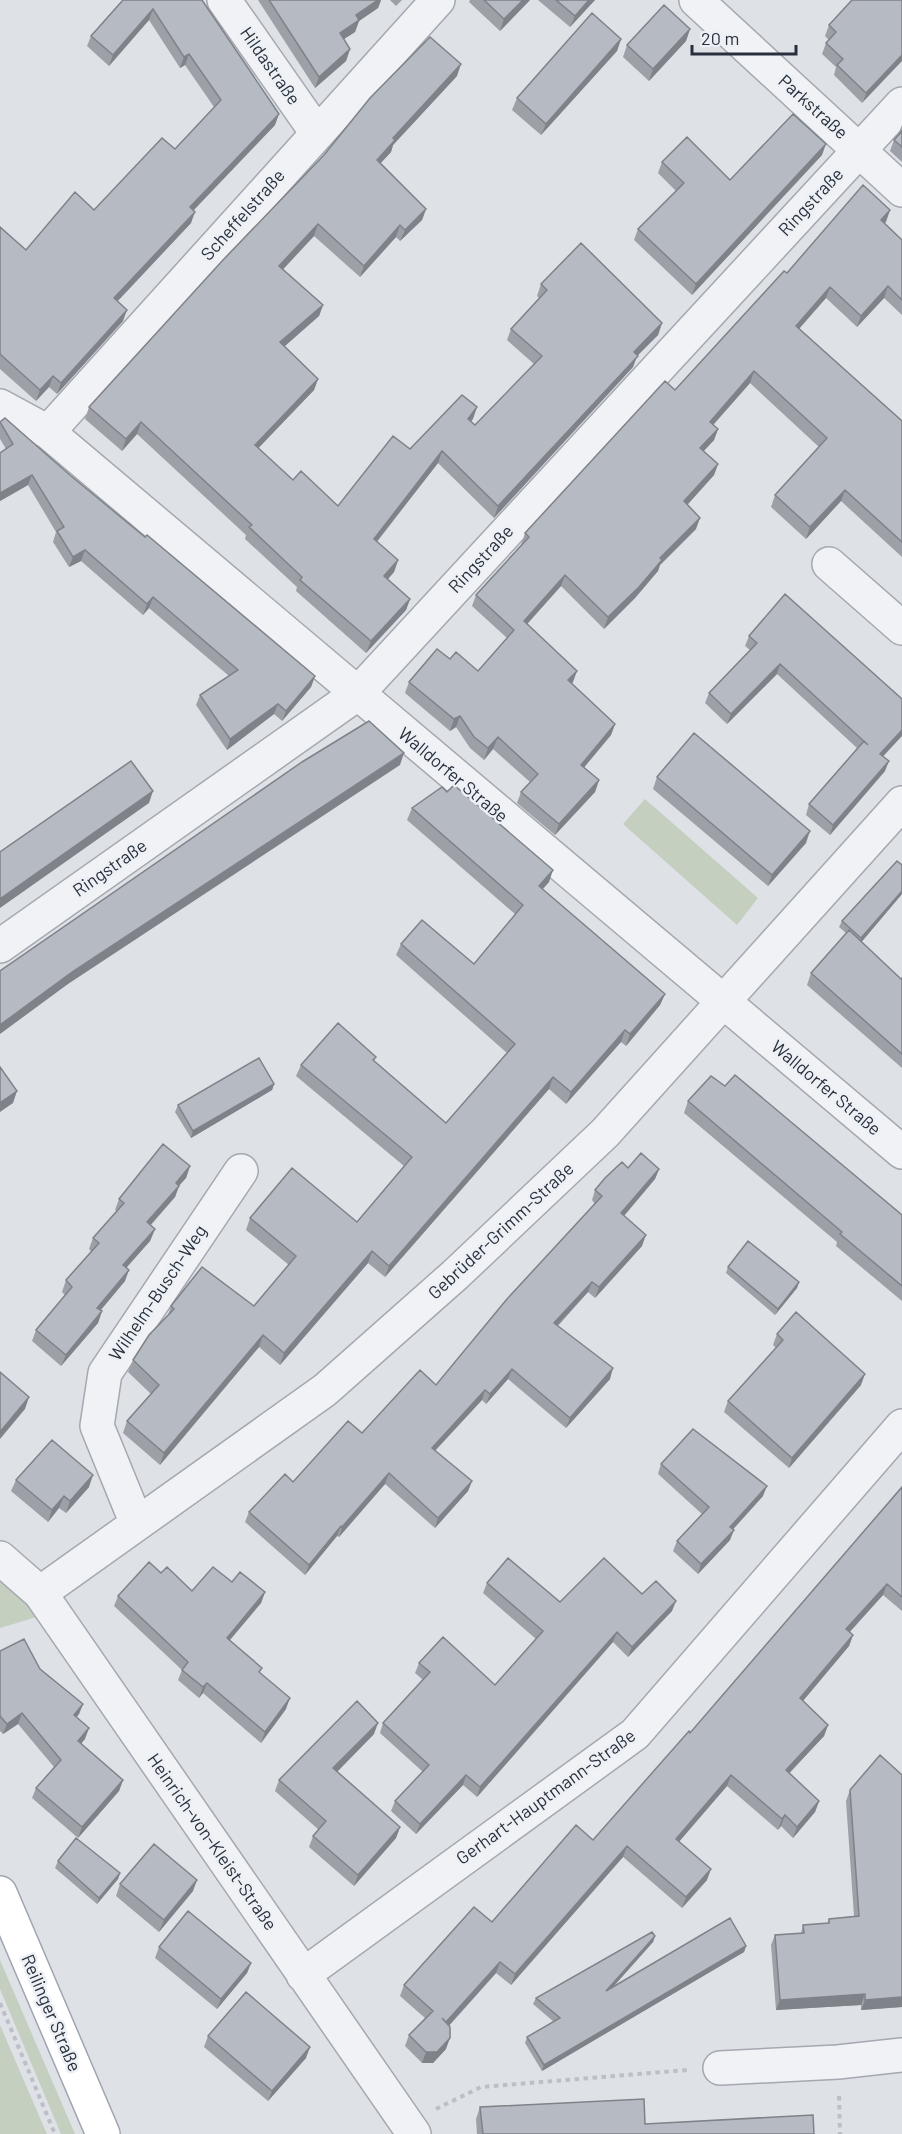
<svg xmlns="http://www.w3.org/2000/svg" width="902" height="2134" viewBox="0 0 902 2134" font-family="Barlow,sans-serif">
	<rect width="100%" height="100%" fill="#dee1e6"/>
	<!-- green -->
	<path fill="#c4cfc0" d="M645 799 758 898 737 925 623 824Z
		M0 1579 40 1616 0 1628Z
		M0 1960 75 2134H61L0 1989Z
		M0 2025 43 2125 47 2134H0Z"/>
	<g fill="none" stroke-linecap="round" stroke-linejoin="round">
		<!-- minor casing -->
		<g stroke="#a4a8b0" stroke-width="36">
			<path id="minor" d="M224 0 317 133
				M696 0 902 190
				M0 406 48 432 902 1152
				M48 432 438 0
				M829 564 902 628
				M0 946 357 694 902 104
				M137 1524 97 1426 105 1373 241 1171
				M0 1558 40 1593 414 2134
				M40 1593 325 1390 455 1275 605 1133 902 803
				M303 1975 635 1734 902 1426
				M720 2068 838 2062 902 2055"/>
		</g>
		<!-- major casing -->
		<g stroke="#9fa5b1" stroke-width="36">
			<path id="major" d="M0 1893 103 2134"/>
		</g>
		<!-- path -->
		<path stroke="#bcbfc5" stroke-width="4" stroke-dasharray="4.5 4.5" stroke-linecap="butt" d="M0 2003 55 2134
			M839 2096 840 2134
			M436 2109 481 2087 687 2070"/>
		<!-- minor -->
		<use href="#minor" stroke="#f0f2f5" stroke-width="33"/>
		<!-- major -->
		<use href="#major" stroke="#fff" stroke-width="33"/>
	</g>
	<!-- wall -->
	<path fill="#9da0a7" d="M123 0H202L275 125 193 211 191 223 117 302 123 321 57 394 49 387 36 401 0 369V227L26 250 94 210 175 149 214 107 185 65 180 68 149 20 109 66 87 46 91 36Z
		M258 0H381L378 8 359 21 355 32 344 39 350 49 346 61 315 88Z
		M390 0H402L396 6Z
		M470 0H530L500 31 469 2Z
		M538 0H595L570 27Z
		M902 0 862 103 834 75 836 67 822 54 826 43 829 40 825 36 829 25Z
		M690 29 686 41 649 81 623 57 627 45Z
		M621 39 617 51 541 135 512 110 517 98Z
		M457 76 393 145 391 152 381 163 426 209 422 220 400 241 396 237 360 277 314 236 283 269 323 305 319 316 284 346 318 379 314 390 258 448 293 480 338 506 410 449 477 407 471 421 475 425 534 364 507 340 511 329 539 298 537 296 541 284 662 323 658 335 637 356 633 367 494 518 438 463 377 542 398 560 394 572 388 579 410 599 406 610 366 653 296 591 297 587 245 539 246 535 137 434 122 451 85 419 89 407Z
		M902 125V162L890 151 894 140 897 137Z
		M822 155 692 295 634 240 638 229 676 191 658 173 662 162 730 180Z
		M890 210 884 223 902 240V315L884 298 857 327 826 298 799 328 902 421V557L841 501 806 539 771 507 775 495 819 447 750 383 713 425 718 429 714 440 704 451 718 464 714 475 687 505 696 529 660 565 658 571 635 598 604 629 561 586 527 624 573 682 571 684 615 724 611 735 584 767 599 780 595 792 555 835 517 803 521 792 530 782 493 749 484 760 470 748 456 727 450 731 405 693 409 682 450 659 478 671 507 638 472 606 476 595 521 545 525 533 675 390 787 273Z
		M0 422 71 476 315 676 311 687 282 721 274 714 227 750 196 705 200 695 229 676 149 608 143 615 81 561 69 567 53 542 56 532 28 485 0 501V453L6 449 0 439Z
		M749 636 883 756 885 771 830 835 806 815 809 804 857 748 777 674 727 724 705 703 709 693 750 650 745 646Z
		M657 777 806 843 768 886 653 789Z
		M412 808 549 882 542 889 665 994 660 1005 626 1046 621 1042 566 1104 549 1089 385 1277 368 1263 280 1365 259 1347 160 1465 123 1433 127 1421 151 1394 128 1372 133 1360 168 1315 171 1306H254L289 1265 246 1230 250 1218 357 1222 404 1166 296 1076 301 1065 376 1057 374 1061 446 1123 507 1053 396 955 401 944 474 964 515 914 407 820Z
		M902 894 861 942 901 979 902 978V1068L807 985 811 973 846 933 839 927 842 921Z
		M274 1084 272 1090 191 1138 175 1112 178 1105Z
		M688 1101 902 1215V1301L836 1246 837 1242 684 1113Z
		M190 1166 186 1178 179 1186 175 1197 150 1225 155 1229 150 1241 126 1268 125 1281 101 1310 102 1311 98 1323 61 1366 32 1341 36 1330 65 1295 62 1292 66 1280 92 1252 89 1249 93 1238 117 1211 115 1210 119 1199Z
		M628 1168 659 1169 655 1179 624 1216 642 1246 595 1298 588 1292 558 1326 610 1379 566 1428 508 1379 486 1404 482 1400 435 1451 472 1481 468 1491 435 1528 385 1484 339 1537 337 1536 305 1575 245 1522 249 1512 293 1482 362 1433 436 1385 595 1204 592 1200 595 1190Z
		M728 1267 799 1282 797 1288 775 1315 726 1273Z
		M777 1334 861 1385 789 1468 724 1412 728 1401 776 1348 773 1345Z
		M661 1464 763 1496 733 1529 730 1540 698 1574 673 1551 677 1541 702 1514 658 1474Z
		M16 1480 89 1487 66 1513 59 1508 48 1522 11 1491Z
		M902 1487V1611L883 1595 850 1632 853 1635 849 1646 803 1701 828 1725 824 1736 789 1773 819 1801 815 1812 793 1838 781 1826 778 1830 727 1786 679 1841 707 1880 682 1908 623 1857 511 1985 496 1973 449 2026 446 2049 433 2063H422L405 2046 409 2035 425 2018 400 1996 404 1985 492 1922 593 1840 690 1733Z
		M161 1573 192 1591 232 1582 265 1592 261 1603 230 1640 260 1673 286 1709 261 1743 203 1693 199 1698 178 1680 182 1670 114 1606 118 1596Z
		M487 1583 560 1602 642 1594 672 1611 628 1657 613 1642 477 1797 463 1785 416 1834 391 1811 395 1801 423 1772 380 1733 383 1723 423 1680 415 1673 419 1663 495 1685 536 1639 483 1593Z
		M0 1651 40 1669 83 1704 79 1714 76 1718 85 1739 81 1743 123 1780 119 1791 78 1838 32 1798 36 1788 54 1767 18 1724 3 1734 0 1731Z
		M374 1734 337 1772 400 1827 396 1838 354 1886 309 1847 313 1836 319 1830 275 1791 279 1780Z
		M850 1790 902 2007 861 2010V2005L776 2010 771 1945 775 1935 801 1933 803 1925 827 1924 829 1919 854 1916 846 1801Z
		M58 1861 120 1873 118 1879 97 1904 55 1868Z
		M120 1884 193 1891 159 1932 116 1896Z
		M655 1936 653 1942 613 1987 746 1946 744 1952 542 2071 525 2043 527 2037 554 2022 533 2004 536 1998Z
		M159 1947 251 1963 247 1973 217 2009 155 1958Z
		M208 2036 306 2058 268 2101 204 2047Z
		M480 2107 645 2124 814 2134H477L476 2119Z"/>
	<!-- shaded-wall -->
	<path fill="#7f8288" d="M378 0H381L378 8 359 21 355 32 336 44 340 33 356 15Z
		M523 0H530L500 31 504 19Z
		M589 0H595L570 27 575 16Z
		M153 9 149 20 109 66 113 55Z
		M690 29 686 41 649 81 653 69Z
		M621 39 617 51 541 135 546 124Z
		M350 49 346 61 315 88 319 77Z
		M189 54 185 65 180 68 184 57Z
		M902 55V61L862 103 866 93Z
		M461 64 457 76 393 145 391 152 373 171 377 160 393 138Z
		M279 114 275 125 186 218 190 207Z
		M826 144 822 155 692 295 696 284Z
		M426 209 422 220 400 241 405 230Z
		M890 210 886 222 877 231 881 220Z
		M195 212 191 223 110 309 114 298Z
		M318 224 314 236 275 278 279 266Z
		M400 225 396 237 360 277 364 266Z
		M888 286 884 298 857 327 861 316Z
		M830 287 826 298 792 337 796 326Z
		M323 305 319 316 276 354 280 342Z
		M127 310 123 321 57 394 61 383Z
		M662 323 658 335 637 356 633 367 494 518 498 506 634 352Z
		M754 371 750 383 706 433 710 422Z
		M53 376 49 387 36 401 40 390Z
		M318 379 314 390 250 457 255 445Z
		M477 407 473 419 464 430 468 419Z
		M141 422 137 434 122 451 126 439Z
		M718 429 714 440 696 459 700 448Z
		M442 451 438 463 369 551 374 539Z
		M718 464 714 475 680 513 684 501Z
		M32 475 28 485 0 501V493Z
		M845 490 841 501 806 539 810 527Z
		M700 518 696 529 660 565 658 571 635 598 604 629 608 617 660 558Z
		M85 550 81 561 69 567 73 557Z
		M398 560 394 572 380 588 384 576Z
		M565 575 561 586 520 632 524 621Z
		M153 597 149 608 143 615 147 604Z
		M410 599 406 610 366 653 371 641Z
		M780 664 777 674 727 724 731 714Z
		M577 671 573 682 564 692 568 680Z
		M315 676 311 687 282 721 286 711Z
		M278 704 274 714 227 750 230 739Z
		M460 716 456 727 450 731 454 719Z
		M615 724 611 735 577 776 581 765Z
		M902 730V736L876 764 880 754Z
		M498 737 493 749 484 760 488 748Z
		M404 753 400 765 68 984 0 1034V1025L72 972Z
		M889 761 885 771 830 835 833 825Z
		M599 780 595 792 555 835 559 824Z
		M153 791 149 803 0 908V899Z
		M810 831 806 843 768 886 772 875Z
		M553 870 549 882 535 898 539 886Z
		M902 891V894L859 945 861 938Z
		M665 994 660 1005 626 1046 630 1034Z
		M625 1030 621 1042 566 1104 571 1092Z
		M553 1077 549 1089 385 1277 389 1266Z
		M274 1084 272 1090 191 1138 193 1131Z
		M17 1091 13 1103 0 1112V1103Z
		M190 1166 186 1178 171 1194 176 1183Z
		M659 1169 655 1179 617 1224 621 1213Z
		M179 1186 175 1197 143 1234 147 1222Z
		M155 1229 150 1241 119 1276 123 1265Z
		M646 1235 642 1246 595 1298 599 1287Z
		M372 1251 368 1263 280 1365 284 1353Z
		M129 1270 125 1281 93 1319 97 1308Z
		M592 1282 588 1292 550 1333 554 1323Z
		M799 1282 797 1288 775 1315 778 1309Z
		M102 1311 98 1323 61 1366 66 1355Z
		M263 1335 259 1347 160 1465 164 1453Z
		M613 1368 610 1379 566 1428 570 1418Z
		M512 1369 508 1379 486 1404 490 1394Z
		M865 1374 861 1385 789 1468 792 1458Z
		M485 1390 482 1400 428 1458 432 1448Z
		M29 1397 25 1409 0 1439V1432Z
		M389 1473 385 1484 339 1537 342 1527Z
		M93 1475 89 1487 66 1513 70 1501Z
		M472 1481 468 1491 435 1528 438 1518Z
		M767 1486 763 1496 727 1536 730 1527Z
		M64 1496 59 1508 48 1522 52 1510Z
		M341 1526 337 1536 305 1575 309 1565Z
		M734 1530 730 1540 698 1574 701 1564Z
		M887 1584 883 1595 842 1640 846 1629Z
		M265 1592 261 1603 223 1648 227 1638Z
		M676 1601 672 1611 628 1657 632 1647Z
		M617 1632 613 1642 477 1797 480 1787Z
		M853 1635 849 1646 796 1709 800 1698Z
		M207 1683 203 1693 199 1698 203 1687Z
		M290 1698 286 1709 261 1743 265 1732Z
		M83 1704 79 1714 70 1726 74 1715Z
		M22 1713 18 1724 3 1734 7 1724Z
		M378 1723 374 1734 329 1780 333 1768Z
		M828 1725 824 1736 782 1781 786 1770Z
		M89 1728 85 1739 74 1752 78 1741Z
		M466 1775 463 1785 416 1834 420 1824Z
		M731 1775 727 1786 672 1850 676 1839Z
		M123 1780 119 1791 78 1838 82 1827Z
		M819 1801 815 1812 793 1838 797 1827Z
		M785 1815 781 1826 778 1830 782 1819Z
		M400 1827 396 1838 354 1886 358 1875Z
		M627 1846 623 1857 511 1985 515 1974Z
		M711 1869 707 1880 682 1908 686 1897Z
		M120 1873 118 1879 97 1904 99 1898Z
		M197 1880 193 1891 159 1932 164 1920Z
		M655 1936 653 1942 604 1997 606 1991Z
		M746 1946 744 1952 542 2071 544 2065Z
		M500 1962 496 1973 442 2033 446 2022Z
		M251 1963 247 1973 217 2009 221 1999Z
		M865 1994 861 2005 776 2010 780 2000Z
		M902 1997V2007L861 2010 865 2000Z
		M450 2038 446 2049 433 2063H422L426 2052Z
		M310 2047 306 2058 268 2101 272 2091Z"/>
	<!-- building -->
	<path fill="#b6bac2" stroke="#7f8288" stroke-width="1.5" d="M123 0H202L279 114 190 207 195 212 114 298 127 310 61 383 53 376 40 390 0 354V227L26 250 75 192 94 210 162 138 175 149 221 100 189 54 184 57 153 9 113 55 91 36Z
		M269 0H378L356 15 359 20 340 33 350 49 319 77Z
		M484 0H523L504 19Z
		M556 0H589L575 16Z
		M852 0H902V55L866 93 837 65 843 59 826 43 836 32 829 25Z
		M664 5 690 29 653 69 627 45Z
		M592 13 621 39 546 124 517 98Z
		M430 37 461 64 393 138 395 140 377 160 426 209 405 230 400 225 364 266 318 224 279 266 323 305 280 342 318 379 255 445 293 480 301 471 338 506 393 436 410 449 462 395 477 407 468 419 475 425 542 356 511 329 547 290 541 284 581 243 662 323 634 352 638 356 498 506 442 451 374 539 398 560 384 576 410 599 371 641 300 580 302 577 249 527 252 525 141 422 126 439 89 407 223 260 324 155 370 98Z
		M793 114 826 144 696 284 638 229 684 183 662 162 687 137 730 180Z
		M902 131V147L894 140Z
		M863 185 890 210 881 220 902 240V300L888 286 861 316 830 287 796 326 902 421V542L845 490 810 527 775 495 827 438 754 371 710 422 718 429 700 448 718 464 684 501 700 518 660 558 662 560 639 587 608 617 565 575 524 621 577 671 568 680 615 724 581 765 599 780 559 824 521 792 538 774 498 737 488 748 474 737 460 716 454 719 409 682 437 649 450 659 456 652 478 671 514 630 476 595 529 537 525 533 665 381 675 390 784 271 787 273Z
		M5 418 71 476 145 537 147 535 315 676 286 711 278 704 230 739 200 695 238 670 153 597 147 604 85 550 73 557 57 531 64 527 32 475 0 493V453L13 444 0 422Z
		M785 594 902 699V730L880 754 889 761 833 825 809 804 864 741 868 745 780 664 731 714 709 693 757 643 749 636Z
		M369 721 404 753 72 972 0 1025V971L302 762Z
		M694 733 810 831 772 875 657 777Z
		M131 761 153 791 0 899V852Z
		M454 785 553 870 539 886 665 994 630 1034 625 1030 571 1092 553 1077 389 1266 372 1251 284 1353 263 1335 164 1453 127 1421 159 1385 133 1360 149 1335 174 1309 171 1306 202 1267 254 1306 296 1256 250 1218 292 1168 357 1222 412 1157 301 1065 338 1023 376 1057 373 1060 446 1123 515 1044 401 944 422 920 474 964 523 905 412 808 442 787 447 792Z
		M897 861 902 865V891L861 938 842 921Z
		M849 930 901 979 902 978V1054L811 973Z
		M259 1058 274 1084 193 1131 178 1105Z
		M0 1067 17 1091 0 1103Z
		M735 1075 902 1215V1286L840 1234 842 1232 688 1101 711 1076 725 1086Z
		M163 1144 190 1166 176 1183 179 1186 147 1222 155 1229 123 1265 129 1270 97 1308 102 1311 66 1355 36 1330 72 1287 66 1280 99 1243 93 1238 124 1203 119 1199Z
		M641 1153 659 1169 621 1213 646 1235 599 1287 592 1282 554 1323 613 1368 570 1418 512 1369 490 1394 485 1390 432 1448 472 1481 438 1518 389 1473 342 1527 341 1526 309 1565 249 1512 285 1474 293 1482 348 1421 362 1433 420 1370 436 1385 507 1299 602 1196 595 1190 605 1178 622 1162 628 1168Z
		M748 1241 799 1282 778 1309 728 1267Z
		M796 1312 865 1374 792 1458 728 1401 783 1340 777 1334Z
		M0 1372 29 1397 0 1432Z
		M693 1429 767 1486 730 1527 734 1530 701 1564 677 1541 709 1507 661 1464Z
		M52 1440 93 1475 70 1501 64 1496 52 1510 16 1480Z
		M902 1487V1597L887 1584 846 1629 853 1635 800 1698 828 1725 786 1770 819 1801 797 1827 785 1815 782 1819 731 1775 676 1839 711 1869 686 1897 627 1846 515 1974 500 1962 446 2022 442 2018 450 2027V2038L437 2052H426L409 2035 433 2011 404 1985 474 1907 492 1922 576 1825 593 1840 689 1731 690 1733Z
		M508 1558 560 1602 604 1558 642 1594 656 1581 676 1601 632 1647 617 1632 480 1787 466 1775 420 1824 395 1801 429 1765 383 1723 430 1672 419 1663 443 1637 495 1685 543 1631 487 1583Z
		M149 1562 161 1573 167 1567 192 1591 213 1567 232 1582 240 1572 265 1592 227 1638 262 1668 259 1672 290 1698 265 1732 207 1683 203 1687 182 1670 188 1662 118 1596Z
		M24 1639 40 1669 83 1704 74 1715 89 1728 78 1741 123 1780 82 1827 36 1788 61 1760 22 1713 7 1724 0 1716V1651Z
		M357 1701 378 1723 333 1768 400 1827 358 1875 313 1836 326 1821 279 1780Z
		M880 1755 902 1775V1997L865 2000V1994L780 2000 775 1935 804 1933 803 1925 829 1923V1919L859 1916 850 1790Z
		M76 1838 120 1873 99 1898 58 1861Z
		M154 1844 197 1880 164 1920 120 1884Z
		M188 1911 251 1963 221 1999 159 1947Z
		M730 1918 746 1946 544 2065 527 2037 560 2018 536 1998 652 1932 655 1936 606 1991Z
		M246 1992 310 2047 272 2091 208 2036Z
		M644 2099 645 2124 813 2115 814 2134H483L480 2107Z"/>
	<g text-anchor="middle" stroke-width="5" stroke-linejoin="round" paint-order="stroke">
		<!-- street labels -->
		<g font-size="18" fill="#292f3c" stroke="#edf0f4">
			<text transform="translate(270 66) rotate(55)" y="6">Hildastraße</text>
			<text transform="translate(813 107) rotate(42)" y="6">Parkstraße</text>
			<text transform="translate(811 202) rotate(-47)" y="6">Ringstraße</text>
			<text transform="translate(243 215) rotate(-48)" y="6">Scheffelstraße</text>
			<text transform="translate(481 559) rotate(-47)" y="6">Ringstraße</text>
			<text transform="translate(453 775) rotate(40)" y="6">Walldorfer Straße</text>
			<text transform="translate(110 868) rotate(-35)" y="6">Ringstraße</text>
			<text transform="translate(826 1088) rotate(40)" y="6">Walldorfer Straße</text>
			<text transform="translate(501 1231) rotate(-43)" y="6">Gebrüder-Grimm-Straße</text>
			<text transform="translate(158 1293) rotate(-56)" y="6">Wilhelm-Busch-Weg</text>
			<text transform="translate(546 1797) rotate(-36)" y="6">Gerhart-Hauptmann-Straße</text>
			<text transform="translate(212 1842) rotate(55)" y="6">Heinrich-von-Kleist-Straße</text>
			<text transform="translate(51 2013) rotate(67)" y="6">Reilinger Straße</text>
		</g>
	</g>
	<!-- scale -->
	<path d="M692 45v9h104v-9" fill="none" stroke="#292f3c" stroke-width="3"/>
	<text x="701" y="45" font-size="18" fill="#292f3c" stroke="#edf0f4" stroke-width="4.5" paint-order="stroke">20 m</text>
</svg>
